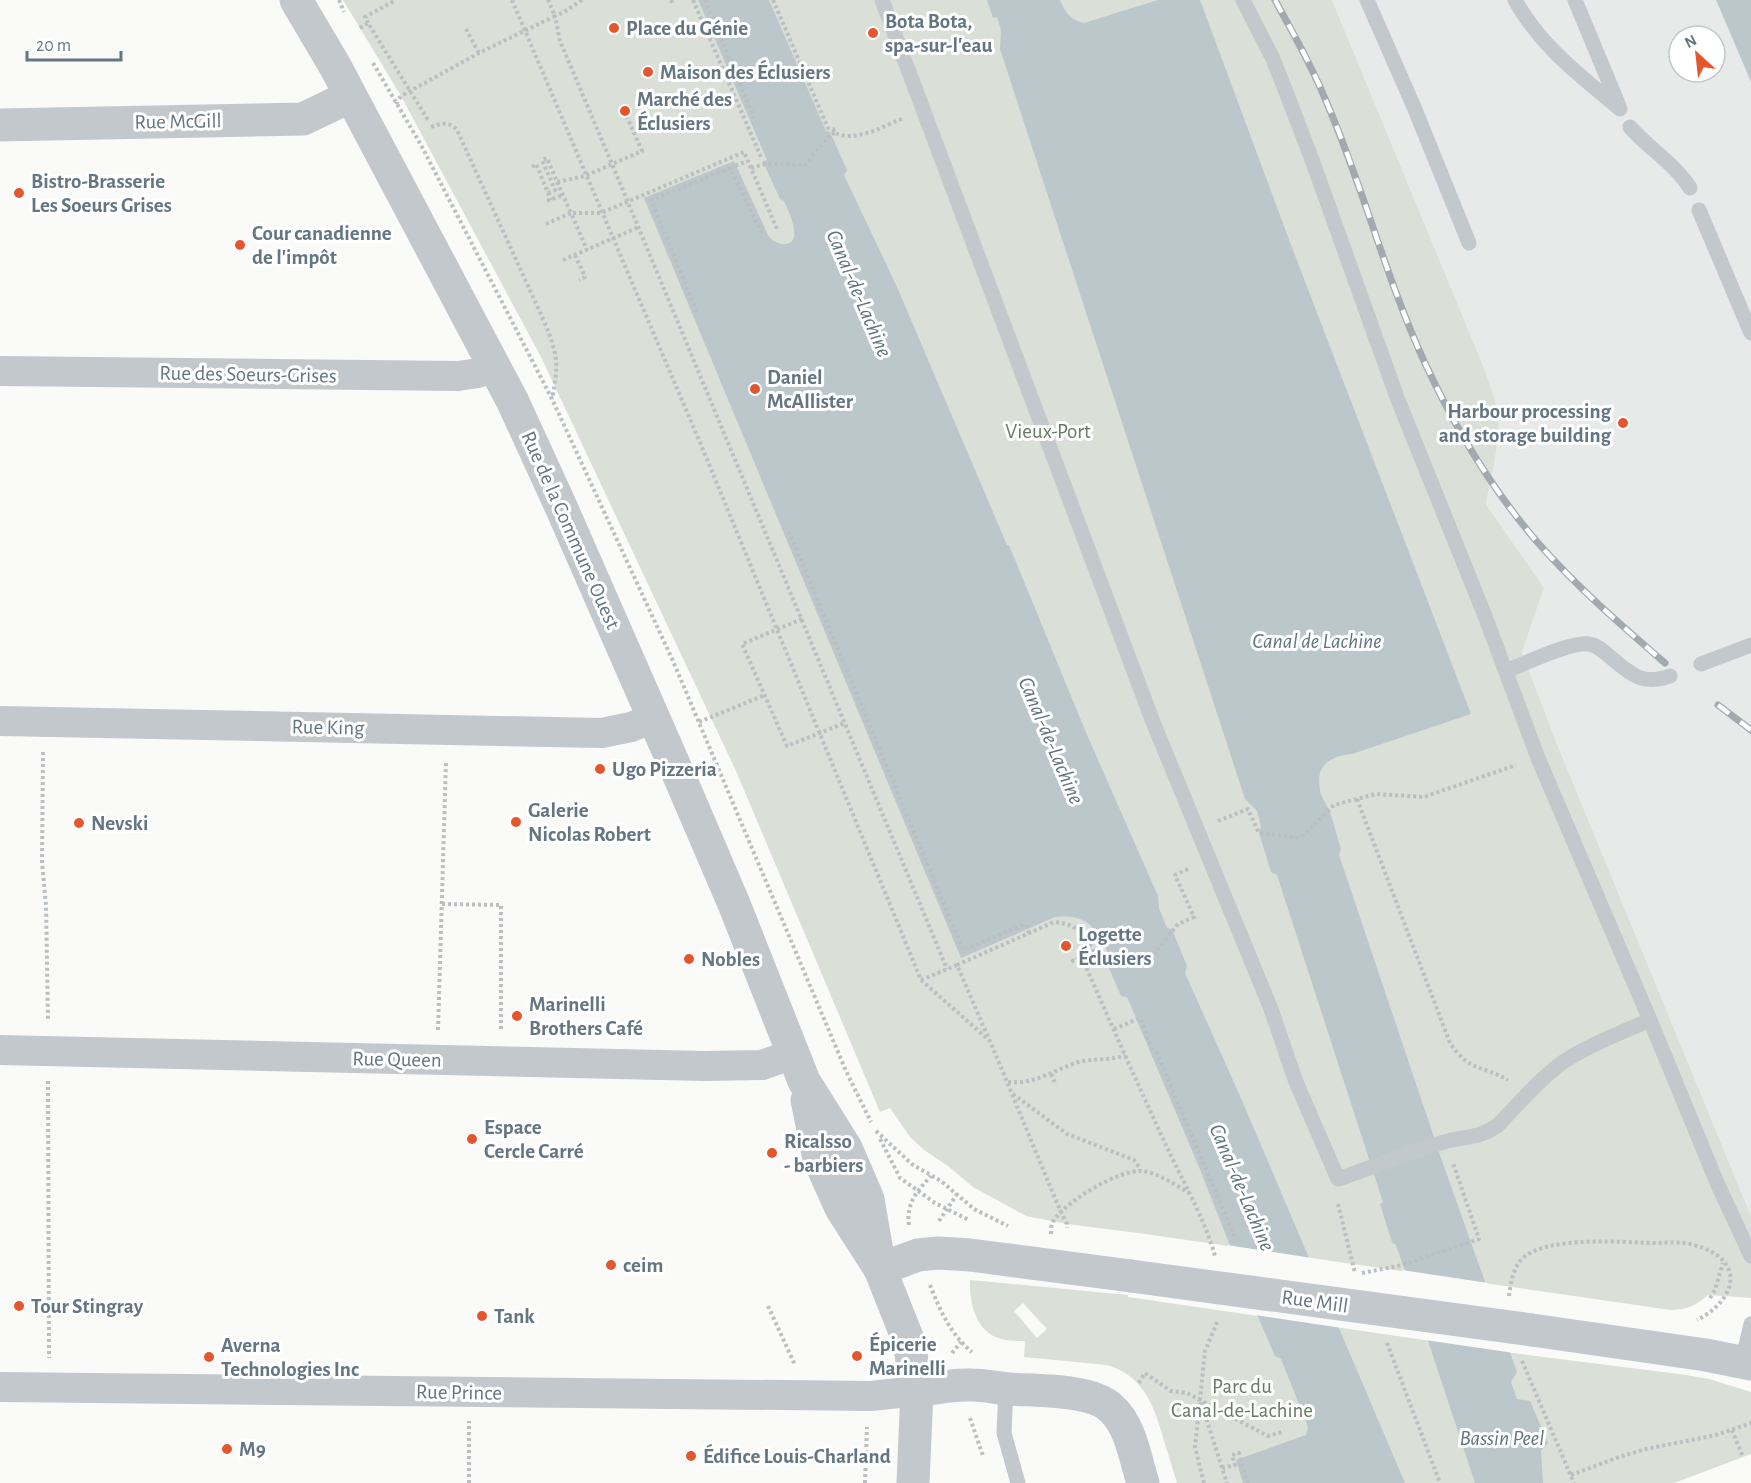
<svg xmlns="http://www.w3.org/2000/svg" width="1751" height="1483" viewBox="0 0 1751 1483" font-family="'Alegreya Sans',sans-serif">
	<rect width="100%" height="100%" fill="#fafaf8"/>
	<!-- built -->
	<path fill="#e8e9e9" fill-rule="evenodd" d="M1332 0H1716L1751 82V1216L1557 744 1522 652 1544 588 1486 504 1498 443 1482 363ZM1679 36H1715V72H1679Z"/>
	<!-- green -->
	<path fill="#dadfd7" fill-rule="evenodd" d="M343 0H1332L1482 363C1488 381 1496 398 1498 417 1500 446 1491 476 1486 504L1544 588 1522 652 1557 744 1751 1216V1298L1708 1295C1697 1305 1686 1310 1671 1310L1138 1233 1067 1224 1026 1216 973 1187 948 1166 924 1150 910 1137 890 1108 880 1112 736 771 541 357 401 96Z
		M970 1280 1128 1295V1297L1528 1355 1686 1375 1709 1379 1751 1392V1454L1674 1483H1177C1172 1467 1167 1450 1162 1434 1153 1402 1141 1375 1107 1365L1024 1357 1025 1341C1017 1341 1009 1341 1001 1339 976 1332 969 1303 970 1280ZM1023 1303 1047 1329 1037 1338 1014 1311Z"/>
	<!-- water -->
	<path fill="#bbc7cb" d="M698 0H769L826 131 830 132 847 170 844 175 897 287 1007 545H1009L1087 735 1158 896 1159 908 1167 928 1171 929 1173 932 1187 966 1185 973 1240 1096 1405 1483H1243L1236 1460 1306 1435 1308 1428 1307 1424 1281 1359 1275 1356 1261 1324 1199 1167 1127 997 1121 996 1106 961 1110 957C1098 930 1089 913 1055 917L961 958 644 198 734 161 768 235C776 247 797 249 794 230 793 220 788 210 784 201L780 199 764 164 763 161 767 160Z
		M987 0H1060C1065 12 1070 20 1084 23L1158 0H1200L1291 245 1471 714 1352 754C1330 756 1315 765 1320 790 1321 798 1327 805 1330 812 1334 824 1337 837 1341 849L1339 855 1441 1158 1517 1372 1511 1382 1517 1399 1530 1401 1548 1443 1541 1451 1543 1483H1475L1403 1265 1396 1245 1392 1242 1380 1204 1383 1202 1277 875 1271 872 1259 833 1261 827 1257 811 1245 799 1000 49 1001 30 997 17 993 18Z
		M1716 0H1751V82Z"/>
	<!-- pier -->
	<path fill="#fafaf8" d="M1227 1245 1312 1258 1342 1328 1255 1315Z
		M1402 1270 1488 1283 1514 1353 1425 1340Z"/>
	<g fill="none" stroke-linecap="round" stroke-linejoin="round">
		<!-- path -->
		<path stroke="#bbbfc2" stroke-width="4" stroke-dasharray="3 3" stroke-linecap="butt" d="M339 0 344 12
			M512 0 704 452 921 980 990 1041 1057 1203 1067 1224V1228
			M582 0 564 12 555 16 560 41 612 164 947 969
			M671 0 673 4
			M693 0 761 157
			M705 0 754 118
			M773 0 828 128 833 129 835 133C856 143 883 126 904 118
			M368 23 365 17 396 0
			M360 28 368 23 428 120
			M466 29 479 53
			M373 63 421 145 552 399 673 661 846 1071 871 1122
			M396 104 401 96 479 53 555 16 548 0
			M431 127C442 123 449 121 457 130L544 321C558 355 559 364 552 399
			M532 167 536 164 551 200
			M730 168 747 161
			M751 168 764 164 805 165 831 134 835 133
			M557 182 571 213H601L744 152 777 229
			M548 193 555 190 542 160 547 158 557 182 585 176 642 151 627 117
			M547 201 563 195
			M546 224 571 213 587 250
			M575 255 585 277 579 280
			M563 260 639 227
			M697 312 651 200 730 168 762 234
			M789 531 963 950 1025 924 1029 933
			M802 619 742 644 787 746 845 723
			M699 722 765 695
			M43 752 42 863 46 905 48 1020
			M1357 799 1450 1043C1469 1072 1482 1065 1508 1080
			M1218 821 1248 809 1259 833 1300 838 1334 805 1376 794 1424 797 1516 765
			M1188 869 1175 875 1194 917 1178 924 1147 963 1099 961 1096 956 1091 959 1086 967C1112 1026 1138 1085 1165 1143 1182 1180 1204 1217 1215 1256
			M442 904 501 905V1031
			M1072 959 1073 961 1083 956 1091 959
			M957 965 1054 922C1077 923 1087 937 1096 956
			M921 980 957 965 988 1037
			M1114 1029 1140 1018 1153 1050 1157 1053 1236 1240
			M438 1030 446 761
			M1051 1074 1056 1085
			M48 1081 49 1358
			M1008 1082C1035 1085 1055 1069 1079 1062 1094 1058 1110 1061 1125 1055
			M1013 1094 1067 1134 1134 1160 1140 1168V1171
			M876 1131 913 1165 941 1181 974 1209 1008 1226
			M880 1139 900 1178 935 1203 969 1220
			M1338 1204 1355 1273
			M939 1221 957 1194
			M909 1225C906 1203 917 1191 931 1176
			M1051 1234C1051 1229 1051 1224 1054 1220 1068 1200 1118 1170 1142 1171 1158 1173 1176 1185 1189 1193
			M1362 1273 1403 1265 1479 1239 1453 1163
			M930 1285C940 1310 950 1334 972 1352
			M1509 1296C1511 1282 1513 1267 1523 1258 1547 1236 1622 1242 1653 1243 1667 1243 1681 1241 1694 1245 1746 1259 1738 1299 1697 1320
			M1710 1298 1715 1290 1723 1263
			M768 1306 795 1365
			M1387 1343 1440 1483
			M952 1353 961 1342
			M1522 1361 1574 1483
			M1139 1383 1145 1373 1171 1391 1187 1393 1268 1436 1282 1432
			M1201 1402 1227 1483
			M970 1418 983 1456
			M1732 1430 1743 1457
			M1222 1468 1235 1465 1232 1455 1239 1453 1248 1483
			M1571 1475 1619 1457 1646 1449 1716 1435 1751 1423
			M469 1483V1421
			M865 1483 867 1427
			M1204 1483 1195 1447 1205 1351 1218 1320"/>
		<!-- service -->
		<path stroke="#c3c8cc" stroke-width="15" d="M882 0 1153 722 1271 1009 1296 1082 1338 1179C1374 1167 1408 1152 1444 1142 1464 1136 1478 1139 1497 1126 1518 1105 1538 1080 1563 1062 1590 1044 1621 1033 1650 1020
			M1243 0 1273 59 1286 92 1311 157 1398 400 1485 616 1538 758 1650 1020 1718 1185 1751 1256
			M1367 0 1414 107 1469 243
			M1515 0C1541 47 1580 75 1620 109
			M1575 0 1619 106
			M1630 127C1648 148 1675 164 1690 188
			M1699 210 1751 333
			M1701 664 1751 645
			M1506 671C1524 664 1571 641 1589 644 1597 645 1603 651 1609 656 1631 674 1641 686 1670 676
			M1742 1362 1751 1324
			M1006 1389 1004 1433 1018 1483"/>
		<!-- minor -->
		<path stroke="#c3c8cc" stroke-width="30" d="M0 371 458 376 478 373 495 365
			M0 721 602 733 631 727 654 718
			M0 1050 705 1066 762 1065 793 1054
			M0 1387 871 1396 917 1391"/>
		<!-- tertiary -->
		<path stroke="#c3c8cc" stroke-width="33" d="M296 0 335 66 512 400 562 509 680 778 734 904 804 1081 846 1148 868 1199 880 1269
			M0 125 303 119 351 96
			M807 1100 819 1159 841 1208 880 1269 909 1342 917 1391 913 1483
			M880 1269 918 1255 938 1253 970 1255 1131 1276
			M1532 1330 1706 1355 1751 1364
			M917 1391C935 1388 953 1384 972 1385 984 1385 996 1388 1008 1389 1036 1391 1091 1389 1111 1408 1131 1426 1135 1458 1143 1483"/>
		<!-- rail casing -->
		<g stroke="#a2aab0" stroke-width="7">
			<path id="rail" d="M1275 0C1293 33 1312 66 1326 101 1363 186 1385 276 1424 361 1454 426 1492 490 1539 544 1578 588 1621 625 1665 663
				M1718 705 1751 730"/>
		</g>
		<!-- rail -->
		<use href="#rail" stroke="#fff" stroke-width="4.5" stroke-dasharray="14" stroke-linecap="butt"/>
		<!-- tertiary-bridge -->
		<path stroke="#c3c8cc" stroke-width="33" d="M1131 1276 1532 1330"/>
	</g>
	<!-- markers -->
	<g fill="#e4572e" stroke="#fff" stroke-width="2">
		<circle cx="614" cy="28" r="6"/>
		<circle cx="873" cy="33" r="6"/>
		<circle cx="648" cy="72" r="6"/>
		<circle cx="625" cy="111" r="6"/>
		<circle cx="19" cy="193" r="6"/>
		<circle cx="240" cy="245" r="6"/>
		<circle cx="755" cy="389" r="6"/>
		<circle cx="1623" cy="423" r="6"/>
		<circle cx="600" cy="769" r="6"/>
		<circle cx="516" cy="822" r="6"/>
		<circle cx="79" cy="823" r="6"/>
		<circle cx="1066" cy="946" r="6"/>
		<circle cx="689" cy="959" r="6"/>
		<circle cx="517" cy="1016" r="6"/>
		<circle cx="472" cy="1139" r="6"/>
		<circle cx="772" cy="1153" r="6"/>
		<circle cx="611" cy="1265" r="6"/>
		<circle cx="19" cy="1306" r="6"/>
		<circle cx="482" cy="1316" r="6"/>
		<circle cx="857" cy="1356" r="6"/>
		<circle cx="209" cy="1357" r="6"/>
		<circle cx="227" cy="1449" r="6"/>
		<circle cx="691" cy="1456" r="6"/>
	</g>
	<g text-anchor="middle" stroke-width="6" stroke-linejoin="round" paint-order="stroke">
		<!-- poi labels -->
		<g font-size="21" font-weight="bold" fill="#657683" stroke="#fff" text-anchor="start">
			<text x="885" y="28">Bota Bota,<tspan x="885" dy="24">spa-sur-l'eau</tspan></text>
			<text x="626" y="35">Place du Génie</text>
			<text x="660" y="79">Maison des Éclusiers</text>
			<text x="637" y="106">Marché des<tspan x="637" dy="24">Éclusiers</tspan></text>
			<text x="31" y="188">Bistro-Brasserie<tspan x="31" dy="24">Les Soeurs Grises</tspan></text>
			<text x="252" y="240">Cour canadienne<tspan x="252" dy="24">de l′impôt</tspan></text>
			<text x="767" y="384">Daniel<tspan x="767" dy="24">McAllister</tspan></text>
			<text x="1611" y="418" text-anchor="end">Harbour processing<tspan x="1611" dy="24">and storage building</tspan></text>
			<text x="612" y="776">Ugo Pizzeria</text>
			<text x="528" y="817">Galerie<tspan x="528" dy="24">Nicolas Robert</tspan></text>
			<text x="91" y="830">Nevski</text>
			<text x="1078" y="941">Logette<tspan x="1078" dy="24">Éclusiers</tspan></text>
			<text x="701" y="966">Nobles</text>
			<text x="529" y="1011">Marinelli<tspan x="529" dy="24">Brothers Café</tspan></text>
			<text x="484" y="1134">Espace<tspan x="484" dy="24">Cercle Carré</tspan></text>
			<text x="784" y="1148">Ricalsso<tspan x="784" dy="24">- barbiers</tspan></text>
			<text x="623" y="1272">ceim</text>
			<text x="31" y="1313">Tour Stingray</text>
			<text x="494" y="1323">Tank</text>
			<text x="869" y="1351">Épicerie<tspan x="869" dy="24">Marinelli</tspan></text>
			<text x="221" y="1352">Averna<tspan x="221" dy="24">Technologies Inc</tspan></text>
			<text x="239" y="1456">M9</text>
			<text x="703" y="1463">Édifice Louis-Charland</text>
		</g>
		<!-- street labels -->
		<g font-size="21" fill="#657683" stroke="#fff">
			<text transform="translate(178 121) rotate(-1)" y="7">Rue McGill</text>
			<text transform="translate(248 374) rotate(1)" y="7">Rue des Soeurs-Grises</text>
			<text transform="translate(571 530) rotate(66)" y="7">Rue de la Commune Ouest</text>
			<text transform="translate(328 727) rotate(1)" y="7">Rue King</text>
			<text transform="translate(397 1059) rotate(1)" y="7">Rue Queen</text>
			<text transform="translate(1315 1301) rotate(8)" y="7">Rue Mill</text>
			<text transform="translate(459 1392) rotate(1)" y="7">Rue Prince</text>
		</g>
		<!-- park labels -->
		<g font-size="21" fill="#687a64" stroke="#fff">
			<text x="1048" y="438">Vieux-Port</text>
			<text x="1242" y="1393">Parc du<tspan x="1242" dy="24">Canal-de-Lachine</tspan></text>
		</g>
		<!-- water labels -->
		<g font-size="22" font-style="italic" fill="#60757c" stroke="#fff">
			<text transform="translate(860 293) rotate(67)" y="8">Canal-de-Lachine</text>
			<text x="1317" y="648">Canal de Lachine</text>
			<text transform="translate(1052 740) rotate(67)" y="8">Canal-de-Lachine</text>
			<text transform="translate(1243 1187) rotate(67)" y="8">Canal-de-Lachine</text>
			<text x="1502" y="1445">Bassin Peel</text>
		</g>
	</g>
	<!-- north arrow -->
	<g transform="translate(1697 54) rotate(333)"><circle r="28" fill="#ffffff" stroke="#c1c8cd" stroke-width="1.5"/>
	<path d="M0-4.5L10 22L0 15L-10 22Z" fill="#e4572e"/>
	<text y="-9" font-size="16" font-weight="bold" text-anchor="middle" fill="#657683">N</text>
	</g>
	<!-- scale -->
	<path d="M27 51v9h94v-9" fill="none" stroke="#657683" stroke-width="3"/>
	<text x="36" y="51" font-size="18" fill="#657683" stroke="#ffffff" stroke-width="4.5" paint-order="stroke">20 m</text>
</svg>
